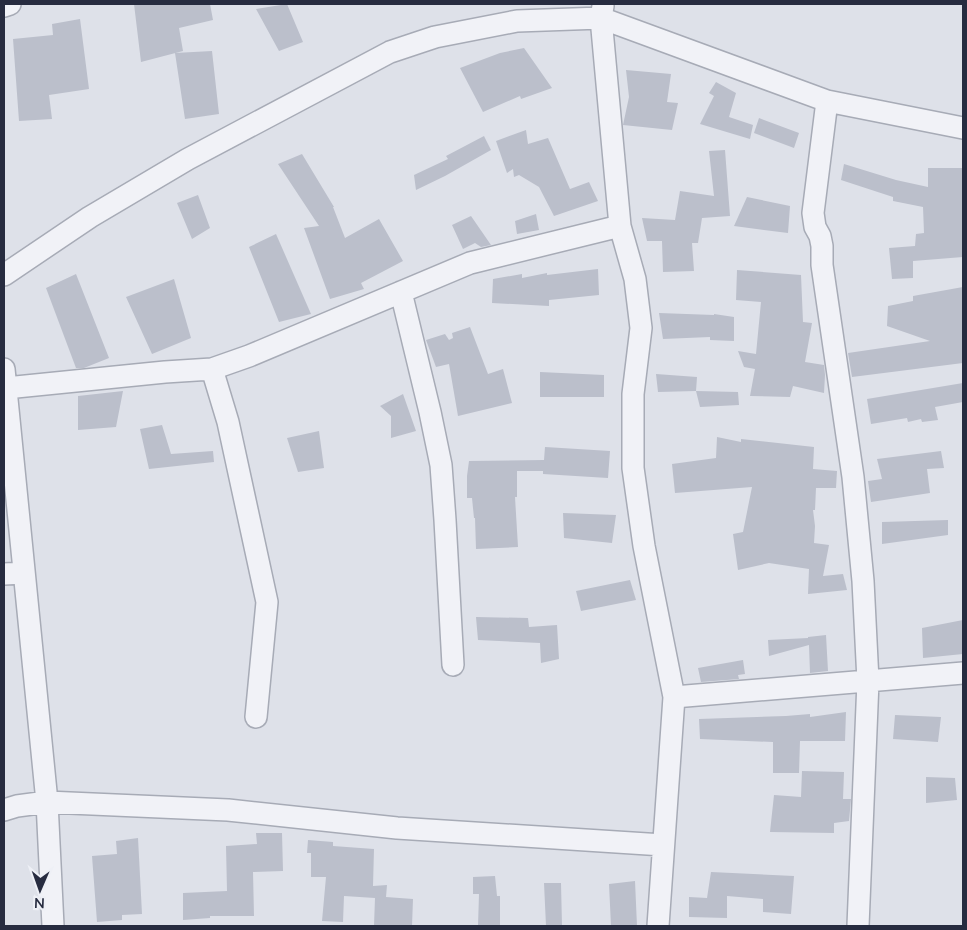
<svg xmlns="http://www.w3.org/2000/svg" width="967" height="930" viewBox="0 0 967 930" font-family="Lato,sans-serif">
	<rect width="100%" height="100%" fill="#dee1e9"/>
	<!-- building -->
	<path fill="#bbbfcb" d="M134 4H210L213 20 179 28 183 51 141 62Z
		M287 4 303 42 279 51 256 9Z
		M80 19 89 89 49 95 52 119 19 121 13 39 53 35 52 24Z
		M524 48 552 88 521 99 520 96 483 112 460 68 500 53Z
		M212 51 219 114 185 119 175 53Z
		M626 70 671 74 667 102 678 103 672 130 623 125 629 97Z
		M716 82 736 93 729 117 753 125 750 139 700 124 714 96 709 93Z
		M759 118 799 133 794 148 754 133Z
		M526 130 528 144 548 138 570 189 589 182 598 201 554 216 539 187 519 175 514 177 513 169 507 173 496 141Z
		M484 136 491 150 445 176 416 190 414 175 448 159 446 156Z
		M725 150 730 216 702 218 698 243H692L694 271 663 272 662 241H647L642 218 675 220 680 191 714 196 709 151Z
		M302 154 334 207H333L345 238 379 219 403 261 361 283 364 289 330 299 304 228 319 226 278 164Z
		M844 164 896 180 928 187V168H963V257L913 261V278L892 279 889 248 915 246 916 234 924 233 923 207 893 201V197L841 180Z
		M198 195 210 228 192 239 177 203Z
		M747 197 790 206 788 233 734 226Z
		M536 214 539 230 517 234 515 221Z
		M471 216 491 245 481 247 475 243 463 249 452 225Z
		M276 234 311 314 279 322 249 247Z
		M598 269 599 295 549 300V306L492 303 493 279 522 274V278L547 273V275Z
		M737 270 801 275 803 322 812 323 805 362 824 365 825 375 824 393 793 386 790 397 750 396 755 369 744 367 738 351 756 354 761 302 736 300Z
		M76 274 109 358 84 368H76L46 288Z
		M174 279 191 338 152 354 126 297Z
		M963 287V363L852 377 848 353 930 341 887 326 888 306 913 301V296Z
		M659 313 714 315V314L734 317V341L710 340V337L663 339Z
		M470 327 488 374 503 369 512 403 458 416 449 364 436 367 426 340 445 334 449 340 453 338 452 333Z
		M540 372 604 375V397H540Z
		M656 374 697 377 696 391 658 392Z
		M963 383V402L935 407 938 420 922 422 921 419 908 422 907 418 871 424 867 399Z
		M123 391 116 427 78 430V396Z
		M696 391 738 392 739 405 700 407Z
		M403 394 416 431 391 438V416L380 406Z
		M162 425 171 454 213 451 214 462 149 469 140 429Z
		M319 431 324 468 298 472 287 438Z
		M717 437 741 442V439L814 447 813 469 837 471 836 488H816L815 510H813L815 526 814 543 829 545 823 576 843 574 847 590 808 594 809 569 769 563 738 570 733 534 743 532 752 487 675 493 672 464 716 458Z
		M545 447 610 451 608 478 543 474V471H517V497H515L518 547 476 549 475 518H474L472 498H467V476L469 461 544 460Z
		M941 451 944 468 927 469 930 493 871 502 868 481 882 479 877 459Z
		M563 513 616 515 612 543 564 538Z
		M948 520V535L882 544V522Z
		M630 580 636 600 581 611 576 591Z
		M476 617 528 618 529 627 557 625 559 659 541 663 540 643 478 640Z
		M963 620V654L923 658 922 628Z
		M826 635 828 671 810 673 809 645 769 656 768 640 808 638V637Z
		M743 660 745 674 738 675 739 679 701 682 698 668Z
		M846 712 845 741H800L799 773H773V742L700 739 699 719 786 716 810 714V717Z
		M895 715 941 717 938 742 893 739Z
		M802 771 844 772 843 799H851L849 821 834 823V833L770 832 774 795 801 797Z
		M926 777 955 778 957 800 926 803Z
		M256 833H282L283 871 253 872 254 916H210V918L183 920V893L227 891 226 846 257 844Z
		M138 838 142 914 122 915V920L97 922 92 856 117 854 116 841Z
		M308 840 333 842V846L374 849 373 886 387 885 386 897 413 899 412 926H374L375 898 344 896 343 922 322 921 326 877H311V853H307Z
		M711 872 794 876 791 914 763 912V899L727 896V918L689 917V897L707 898Z
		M495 876 497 896H500V926H478L479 894H473V877Z
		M635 881 637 926H611L609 884Z
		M544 883H561L562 926H546Z"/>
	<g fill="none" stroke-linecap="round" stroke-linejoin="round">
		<!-- minor casing -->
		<g stroke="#a7abb6" stroke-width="24">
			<path id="minor" d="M4 6 10 4
				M603 6 601 18 620 226 635 279 641 328 633 394V468L644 546 674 697 658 926
				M827 101 813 213 815 227 820 236 822 246V265L853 477 863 581 868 681 858 926
				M4 275 90 217 188 159 390 52 435 37 517 21 601 18 827 101 963 128
				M401 292 430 412 441 465 445 520 453 665
				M4 369 47 802 53 926
				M212 369 228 422 267 602 256 717
				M6 388 165 372 212 369 249 356 470 263 620 226
				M4 574 24 573
				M674 697 963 673
				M4 810 17 806 47 802 228 810 397 828 663 845"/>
		</g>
		<!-- minor -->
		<use href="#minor" stroke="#f1f2f7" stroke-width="21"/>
	</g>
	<!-- border -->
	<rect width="967" height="930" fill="none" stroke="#272c40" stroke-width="10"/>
	<!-- north arrow -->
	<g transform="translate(40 890) rotate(182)" stroke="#eef0f6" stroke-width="4" paint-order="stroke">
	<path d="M0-4L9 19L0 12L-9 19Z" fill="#272c40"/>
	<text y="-8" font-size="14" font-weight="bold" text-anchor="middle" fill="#272c40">N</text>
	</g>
</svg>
